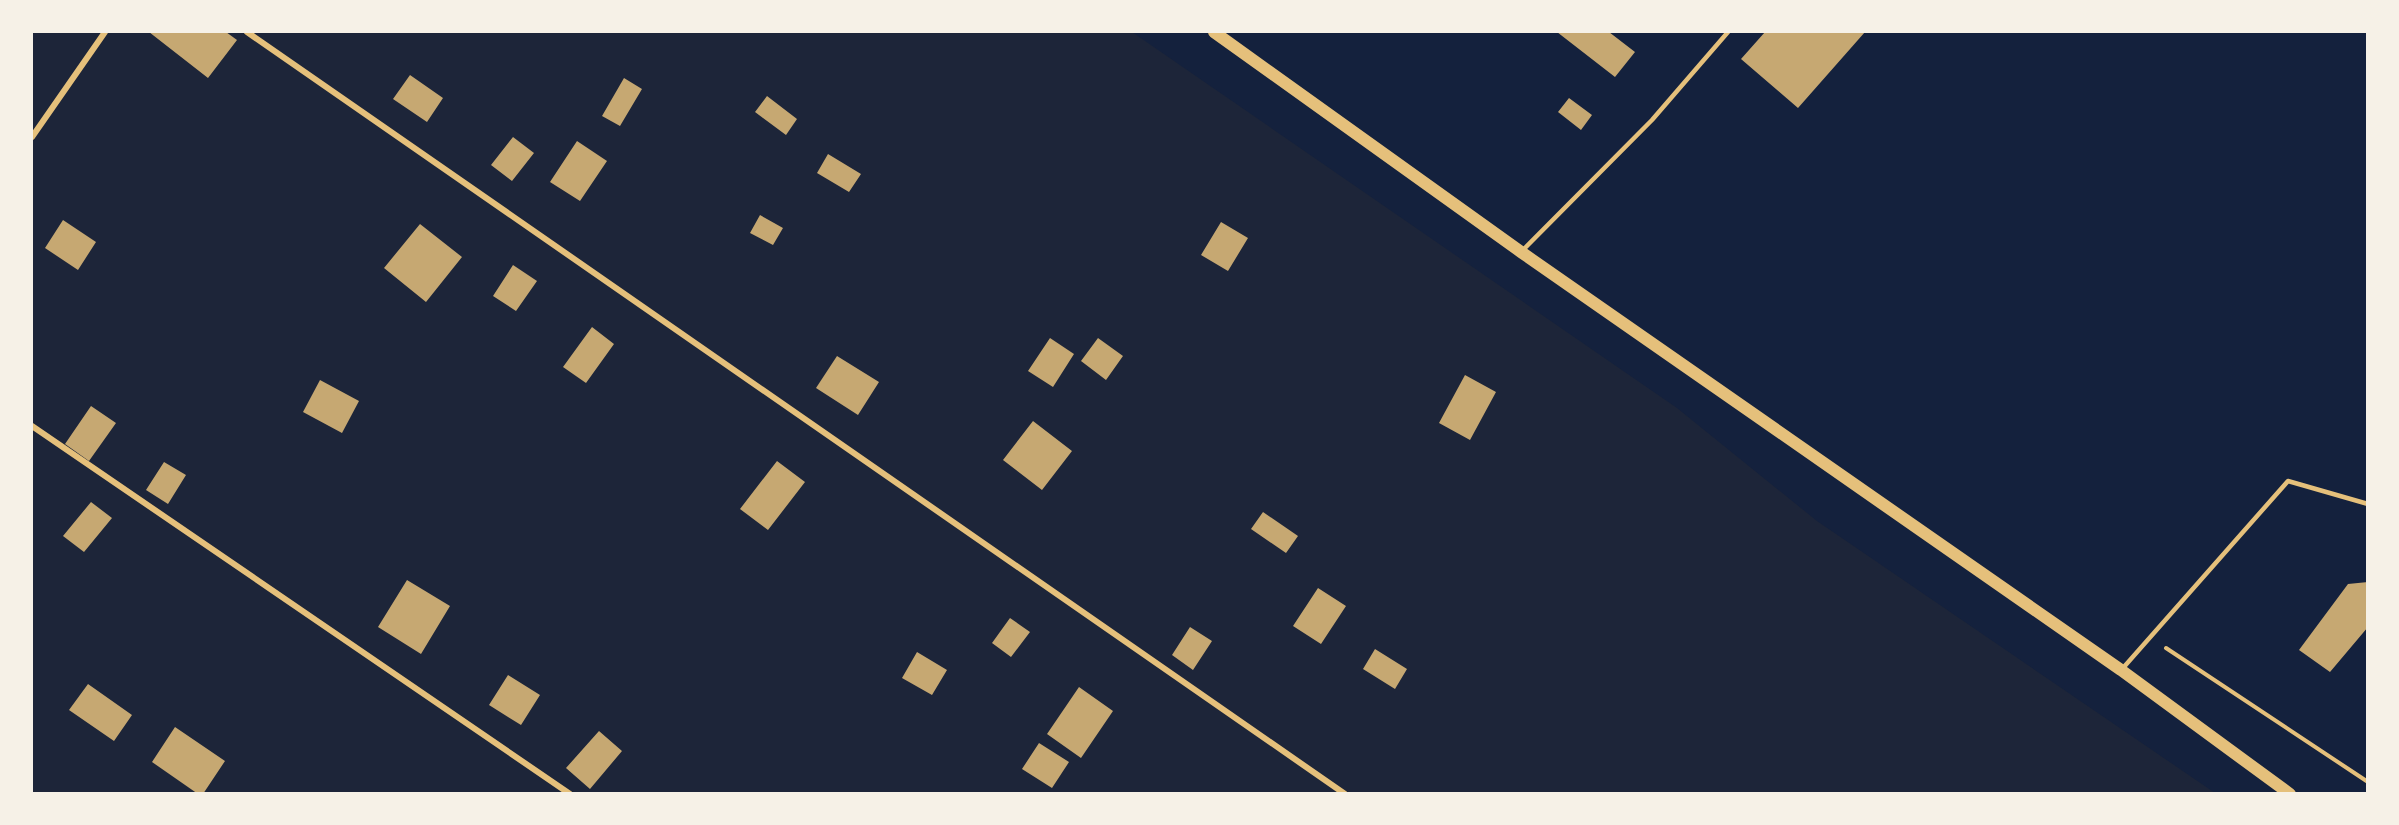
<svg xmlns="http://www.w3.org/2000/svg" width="2399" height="825" viewBox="0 0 2399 825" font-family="Lora,serif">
	<rect width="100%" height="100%" fill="#14213d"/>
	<!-- green -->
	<path fill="#1d2539" d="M32 32H1132L1677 408 1817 521 2215 793H32Z"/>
	<!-- building -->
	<path fill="#c6a872" d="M149 32H226L237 40 208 78Z
		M1557 32H1609L1635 52 1615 77Z
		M1765 32H1865L1798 108 1741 59Z
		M410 75 443 98 427 122 393 99Z
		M624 78 642 89 620 126 602 116Z
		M767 96 797 119 786 135 755 112Z
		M1569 98 1592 115 1581 130 1558 112Z
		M513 137 534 153 512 181 491 165Z
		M577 141 607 161 580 201 550 182Z
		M828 154 861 174 849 192 817 173Z
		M760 215 783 228 773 245 750 233Z
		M63 220 96 242 78 270 45 248Z
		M1221 222 1248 238 1228 271 1201 255Z
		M420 224 462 257 426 302 384 268Z
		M513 265 537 281 516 311 493 296Z
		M592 327 614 344 586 383 563 367Z
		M1050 338 1074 354 1053 387 1028 371Z
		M1098 338 1123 356 1106 380 1081 361Z
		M837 356 879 382 858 415 816 388Z
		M1465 375 1496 392 1470 440 1439 423Z
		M320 380 359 401 342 433 303 412Z
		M91 406 116 423 89 461 65 444Z
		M1033 421 1072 451 1042 490 1003 460Z
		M777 461 805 482 768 530 740 509Z
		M164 462 186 475 168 504 146 490Z
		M91 502 112 518 84 552 63 536Z
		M1263 512 1298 536 1286 553 1251 529Z
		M407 580 450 606 421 654 378 627Z
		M2368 582V627L2330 672 2299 650 2348 584Z
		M1318 588 1346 606 1321 644 1293 626Z
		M1010 618 1030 632 1011 657 992 643Z
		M1190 627 1212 641 1193 670 1172 655Z
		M1375 649 1407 669 1395 689 1363 669Z
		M917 652 947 670 932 695 902 678Z
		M508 675 540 695 521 725 489 705Z
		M88 684 132 715 114 741 69 710Z
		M1079 687 1113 711 1081 758 1047 734Z
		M175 727 225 761 203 794H198L152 762Z
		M599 731 622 751 590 789 566 768Z
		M1039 743 1069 762 1052 788 1022 769Z"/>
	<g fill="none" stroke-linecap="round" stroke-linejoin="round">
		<!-- path -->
		<path stroke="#e5c07b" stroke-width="4" d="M2166 648 2368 782"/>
		<!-- service -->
		<path stroke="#e5c07b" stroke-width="4.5" d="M1523 250 1652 120 1728 32
			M2123 668 2288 481 2368 504"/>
		<!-- minor -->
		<path stroke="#e5c07b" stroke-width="6" d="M247 32 1345 794
			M32 137 105 32
			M32 426 570 794"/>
		<!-- secondary -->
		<path stroke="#e5c07b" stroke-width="12" d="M1214 32 1521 252 2121 670 2290 794"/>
	</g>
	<!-- border -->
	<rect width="2399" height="825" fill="none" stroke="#f6f1e7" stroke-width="66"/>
</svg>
